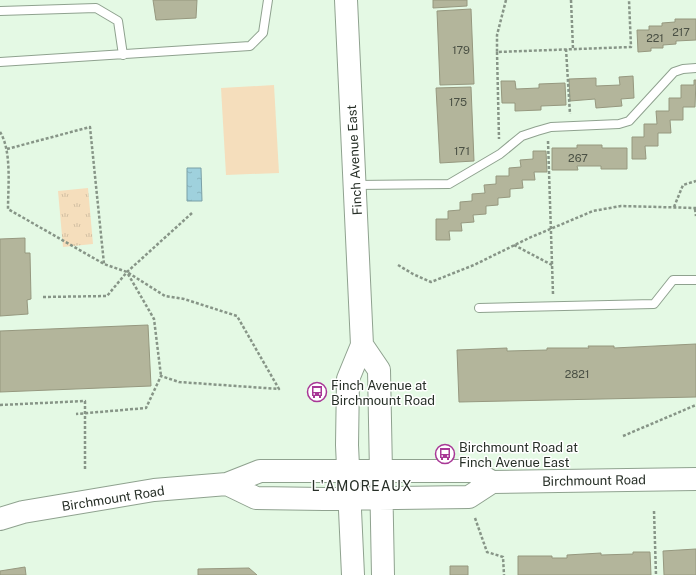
<svg xmlns="http://www.w3.org/2000/svg" width="696" height="575" viewBox="0 0 696 575" font-family="'Public Sans',sans-serif">
	<defs>
		<pattern id="park-tufts" width="24" height="20" patternUnits="userSpaceOnUse"><rect width="24" height="20" fill="#f5debc"/><path d="M3 7l-1-3M5 7V3M7 7l1-3M15 17l-1-3M17 17v-4M19 17l1-3" fill="none" stroke="#d2bfa2"/></pattern>
		<pattern id="water-ripples" width="26" height="14" patternUnits="userSpaceOnUse"><rect width="26" height="14" fill="#9fd1dd"/><path d="M2 4q2-2 4 0t4 0M15 11q2-2 4 0t4 0" fill="none" stroke="#89b4be"/></pattern>
	</defs>
	<rect width="100%" height="100%" fill="#e4f9e4"/>
	<!-- park -->
	<path fill="url(#park-tufts)" d="M88 188 93 244 63 247 58 191Z"/>
	<!-- pitch -->
	<path fill="#f5debc" d="M274 85 279 173 226 175 221 88Z"/>
	<!-- water -->
	<path fill="url(#water-ripples)" stroke="#7ba0a6" d="M187 168H201L202 201H187Z"/>
	<!-- building -->
	<path fill="#b3b59b" stroke="#96987f" d="M153 0H197L196 18 156 20Z
		M433 0H467V6L433 8Z
		M471 9 474 84 440 85 437 11Z
		M675 19H696V40L676 41V44L663 45V48H651V51L638 52 637 30H649V26H662V23L675 22Z
		M633 76 634 98 621 99 622 106 596 108 595 99 570 101 569 79 596 78V86L620 85 619 77Z
		M694 80H696L695 107H683V120H670L671 133H658V146H645L646 159H632V137H644V124H657L656 111H669V98H681V85H694Z
		M501 81H515L516 89 539 88V84L565 83 566 105 541 106V110L515 111V103H502Z
		M471 87 474 161 440 163 436 88Z
		M577 145H602V148H627V169H601V166H577L578 170H552V148H577Z
		M533 151H546L547 172H534L535 180H522L523 188 510 189V197L498 198V205L486 206V214L473 215 474 222 461 223 462 231H449L450 240H436V219H448V211L460 210V202L472 201V194L485 193 484 185 496 184V176H509V168L521 167 520 160 533 159Z
		M25 238V253H30L31 299 27 300 28 314 0 316V239Z
		M148 325 151 386 0 392V331Z
		M696 344V397L459 402 457 350 507 348V351L547 350V348H589L588 346H614V348Z
		M696 549V575H664L663 551Z
		M633 552H650L651 575H518V556H552V558H567V555L601 553V555L633 554Z
		M450 566H468V575H450Z
		M25 567 26 575H0V571Z
		M249 568 257 575H198V569Z"/>
	<g fill="none" stroke-linecap="round" stroke-linejoin="round">
		<!-- service casing -->
		<g stroke="#8fa28f" stroke-width="10">
			<path id="service" d="M0 11 96 8 118 21 123 55
				M0 62 250 46 263 33 268 0
				M356 185 449 184 500 154 522 136 537 131 551 127 619 124 629 121 674 72 683 69 696 68
				M479 308 654 304 673 280H696"/>
		</g>
		<!-- secondary casing -->
		<g stroke="#8fa28f" stroke-width="24">
			<path id="secondary" d="M346 0 362 345 348 379 347 445 353 575
				M362 345 379 370 383 575
				M227 484 256 498 324 499 469 497 492 482
				M0 519 23 512 154 490 227 484 260 471H473L492 482 696 479"/>
		</g>
		<!-- path -->
		<path stroke="#879587" stroke-width="2.5" stroke-dasharray="3 2" stroke-linecap="butt" d="M506 0 497 35V52L631 47 629 0
			M571 0 573 49
			M566 49 570 114
			M497 52 499 139
			M0 132C12 151 8 187 8 209L104 264 127 272 165 296 184 299 237 316 279 389 179 382 161 376 146 408 76 414
			M548 141 553 294
			M7 149 90 127 104 264
			M674 207 683 185 696 181
			M695 209 696 216
			M514 245 552 265
			M398 265 413 274 431 282 474 265 529 238 593 211 621 206 696 208
			M128 274 154 319 161 376
			M43 297 107 296 127 272 192 213
			M0 405 85 401V470
			M623 436 696 405
			M654 511 656 575
			M475 518 487 552 503 557 504 575"/>
		<!-- service -->
		<use href="#service" stroke="#fff" stroke-width="8"/>
		<!-- secondary -->
		<use href="#secondary" stroke="#fff" stroke-width="22"/>
	</g>
	<!-- icons -->
	<defs>
		<g id="bus-ring" transform="scale(1)"><circle r="9.5" fill="#fff" stroke="#a83896" stroke-width="1.5"/><path d="M-5-6H5V4H4V6H2V4H-2V6H-4V4H-5ZM-3.5-4V0h7V-4ZM-3.5 1.2v1.5H-2V1.2ZM2 1.2v1.5H3.5V1.2Z" fill="#a83896"/></g>
	</defs>
	<g fill-rule="evenodd">
		<use href="#bus-ring" x="317" y="392"/>
		<use href="#bus-ring" x="445" y="454"/>
	</g>
	<g text-anchor="middle" stroke-width="3" stroke-linejoin="round" paint-order="stroke">
		<!-- number labels -->
		<g font-size="11" fill="#4a5044">
			<text x="681" y="36">217</text>
			<text x="655" y="42">221</text>
			<text x="461" y="54">179</text>
			<text x="458" y="106">175</text>
			<text x="462" y="155">171</text>
			<text x="578" y="162">267</text>
			<text x="577" y="378">2821</text>
		</g>
		<!-- street labels -->
		<g font-size="13" fill="#272f27" stroke="#fff">
			<text transform="translate(354 160) rotate(-93)" y="5">Finch Avenue East</text>
			<text transform="translate(594 480) rotate(-1)" y="5">Birchmount Road</text>
			<text transform="translate(113 498) rotate(-9)" y="5">Birchmount Road</text>
		</g>
		<!-- poi labels -->
		<g font-size="13" fill="#272f27" stroke="#fff" text-anchor="start">
			<text x="331" y="390">Finch Avenue at<tspan x="331" dy="15">Birchmount Road</tspan></text>
			<text x="459" y="452">Birchmount Road at<tspan x="459" dy="15">Finch Avenue East</tspan></text>
		</g>
		<!-- neighbourhood labels -->
		<g font-size="14" letter-spacing="1" fill="#272f27" stroke="#fff">
			<text x="362" y="491">L'AMOREAUX</text>
		</g>
	</g>
</svg>
